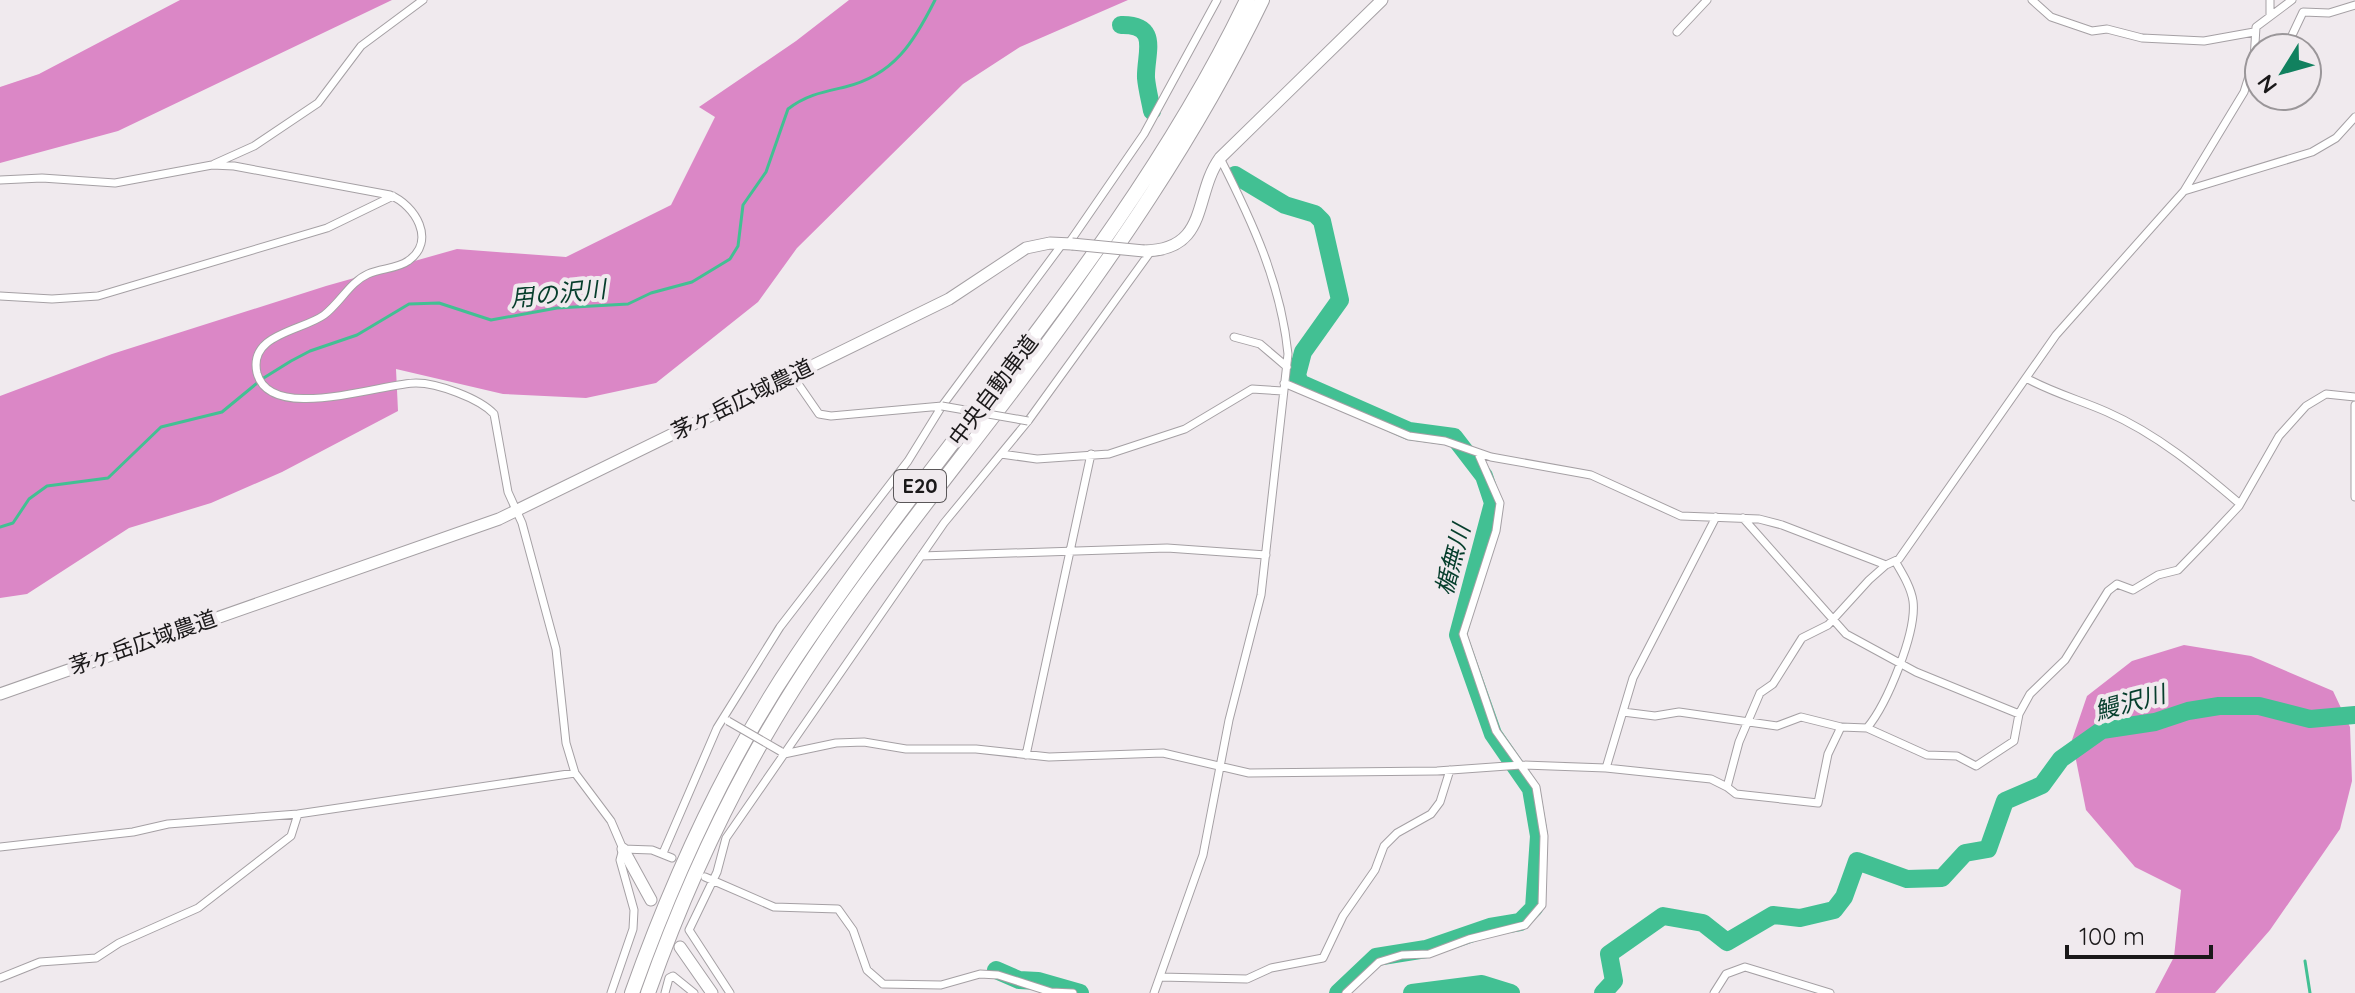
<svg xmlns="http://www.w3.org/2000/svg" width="2355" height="993" viewBox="0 0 2355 993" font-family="Quicksand,'Noto Sans JP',sans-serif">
	<rect width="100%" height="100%" fill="#f0eaee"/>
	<!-- forest -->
	<path fill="#db87c6" d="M180 0H392L118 131 0 163V87L39 74Z
		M849 0H1128L1020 47 963 84 797 248 758 302 656 383 586 398 503 394 396 369 398 411 282 472 211 503 129 528 27 594 0 598V396L112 354 326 286 457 249 566 257 671 205 715 117 699 107 796 41Z
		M2184 645 2251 656 2333 691 2350 727 2352 781 2340 829 2270 930 2215 993H2155L2174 957 2181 890 2135 867 2086 810 2072 740 2087 696 2132 661Z"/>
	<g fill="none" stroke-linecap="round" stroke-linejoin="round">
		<!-- stream -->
		<path stroke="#42c093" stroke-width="3" d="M0 527 13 523 29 499 47 486 108 478 161 427 222 412 262 379 291 361 310 351 357 335 409 304 439 303 491 320 557 308 628 304 651 293 692 282 730 259 738 246 743 205 766 172 788 109C806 95 823 92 845 87 894 75 914 42 935 0
			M2305 961 2310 993"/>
		<!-- river -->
		<path stroke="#42c093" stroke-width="18" d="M1121 25C1161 24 1145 54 1146 78 1147 89 1150 100 1152 111
			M1235 175 1285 205 1315 214 1322 221 1340 300 1303 352 1297 375 1300 383 1409 431 1454 437 1484 476 1493 503 1458 635 1493 734 1531 789 1539 836 1534 908 1520 922 1490 927 1426 949 1376 957 1338 993
			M996 970 1019 980 1038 981 1080 993
			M1412 993 1482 984 1511 993
			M1603 993 1614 981 1609 954 1663 916 1703 923 1727 942 1773 915 1800 918 1834 910 1844 897 1857 861 1907 879 1942 878 1965 853 1988 849 2005 801 2042 785 2061 759 2102 730 2155 722 2188 711 2219 706H2259L2310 719 2355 715"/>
		<!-- street casing -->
		<g stroke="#a5a0a4" stroke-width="9">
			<path id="street" d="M2032 0 2051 17 2092 31 2107 29 2142 38 2204 41 2254 32
				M2270 16V0
				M1677 32 1707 0
				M2286 48 2303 12 2329 13 2355 5
				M214 164 254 146 318 103 361 46 423 0
				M0 180 42 178 115 183 212 165 234 166 390 195C415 205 437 241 408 261 397 269 381 268 368 274 350 282 340 303 324 315 302 331 248 334 257 373 270 424 383 383 416 383 437 383 479 398 494 414L508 492 522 523 556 649 566 743 575 773
				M2184 191 2244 92 2254 60 2256 27 2292 0
				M1069 243 1144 134 1217 0
				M0 296 52 299 98 296 327 228 393 196
				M1234 337 1260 344 1287 367
				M792 375 819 414 831 416 942 406
				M2026 378C2053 393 2080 400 2107 412 2157 434 2199 469 2240 504
				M1284 383 1409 436 1445 441 1491 457 1591 475 1681 516 1759 519 1782 525 1886 565
				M2355 405V497
				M1001 454 1037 459 1109 454 1185 429 1252 389 1283 391
				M921 556 1167 548 1266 555
				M1623 712 1655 716 1679 712 1777 726 1801 717 1841 727 1867 728 1927 755 1957 756 1976 766 2014 741 2019 714 1916 672 1846 634 1743 518
				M2019 714 2030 694 2065 660 2108 591 2117 584 2133 590 2158 575 2178 570 2209 538 2239 506 2279 436 2306 406 2326 394 2355 397
				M1841 727 1828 754 1818 803 1736 794 1727 787 1739 742 1760 693 1773 684 1802 638 1828 625 1869 580 1886 565 1899 559 2056 335 2184 191 2312 152 2336 138 2355 117
				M1867 728C1887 704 1917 632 1913 601 1911 587 1902 573 1895 561
				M780 751 784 754 836 743 864 742 906 749H976L1049 757 1163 753 1249 773 1437 771 1521 765 1606 768 1633 678 1716 517
				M1026 755 1091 454
				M1606 768 1711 779 1727 787
				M0 847 133 832 168 824 298 814
				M623 849 652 850 672 858
				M663 853 717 728 780 627 908 461 942 406 1063 243
				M705 877 774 907 838 909 853 930 867 970 883 984 941 985 980 974 998 975 1051 992 1073 993
				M1160 977 1247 979 1271 968 1323 958 1343 916 1375 870 1384 846 1397 833 1431 814 1440 802 1450 770
				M0 978 40 962 96 958 119 943 198 908 291 836 298 814 575 773 611 821 623 849 620 860 634 910 633 929 611 993
				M665 993 669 978 673 976 694 993
				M730 993 689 930 717 872 726 838 944 523 1028 421 1151 251
				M1154 993 1203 855 1229 720 1261 595 1288 354C1281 283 1252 221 1220 158
				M1346 993 1379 962 1402 955 1429 954 1469 939 1525 925 1542 905 1544 836 1536 787 1496 731 1463 634 1496 531 1500 503 1478 453
				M1714 993 1726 974 1745 967 1830 993"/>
		</g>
		<!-- secondary casing -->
		<g stroke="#a5a0a4" stroke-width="13">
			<path id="secondary" d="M1144 251C1210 250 1193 195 1220 158L1382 0
				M0 694 499 519 949 299 1026 248 1050 243 1072 244
				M623 849 651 900
				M680 947 712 993"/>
		</g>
		<!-- highway casing -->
		<g stroke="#a5a0a4" stroke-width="16">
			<path id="highway" d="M632 993C674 875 726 761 796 657 944 436 1131 242 1247 0
				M648 993C682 897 723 806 775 719 846 600 936 492 1019 382 1110 261 1196 137 1262 0"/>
		</g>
		<!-- street -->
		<use href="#street" stroke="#fff" stroke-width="7"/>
		<!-- secondary -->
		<use href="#secondary" stroke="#fff" stroke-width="11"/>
		<!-- highway -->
		<use href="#highway" stroke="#fff" stroke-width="14"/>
		<!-- street-bridge casing -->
		<g stroke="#a5a0a4" stroke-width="9" stroke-linecap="butt">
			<path id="street-bridge" d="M942 406 1028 421
				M728 721 780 751"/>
		</g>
		<!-- secondary-bridge casing -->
		<g stroke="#a5a0a4" stroke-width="13" stroke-linecap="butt">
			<path id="secondary-bridge" d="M1072 244 1144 251"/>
		</g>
		<!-- street-bridge -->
		<use href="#street-bridge" stroke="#fff" stroke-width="7"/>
		<!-- secondary-bridge -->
		<use href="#secondary-bridge" stroke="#fff" stroke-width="11"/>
	</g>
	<g text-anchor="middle" stroke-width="8" stroke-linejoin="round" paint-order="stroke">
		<!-- shield labels -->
		<rect fill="#f0eaee" stroke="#5a5759" stroke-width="2" x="894" y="470" width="52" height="32" rx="6"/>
		<g font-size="20" font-weight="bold" fill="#1a1819">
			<text x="920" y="493">E20</text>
		</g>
		<!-- street labels -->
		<g font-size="22" fill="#1a1819" stroke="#f0eaee">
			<text transform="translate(993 390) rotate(-53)" y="8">中央自動車道</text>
			<text transform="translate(742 399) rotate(-26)" y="8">茅ヶ岳広域農道</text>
			<text transform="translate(143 642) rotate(-19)" y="8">茅ヶ岳広域農道</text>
		</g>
		<!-- water labels -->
		<g font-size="24" font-style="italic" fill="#063e2c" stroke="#f0eaee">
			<text transform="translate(558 294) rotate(-6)" y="8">用の沢川</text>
			<text transform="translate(1453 560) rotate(-75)" y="8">楯無川</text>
			<text transform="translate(2130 703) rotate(-15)" y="8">鰻沢川</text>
		</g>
	</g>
	<!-- north arrow -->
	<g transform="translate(2283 72) rotate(233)"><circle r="38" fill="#f0eaee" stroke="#9a9699" stroke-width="2"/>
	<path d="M0-6L14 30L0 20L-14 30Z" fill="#11815f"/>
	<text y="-12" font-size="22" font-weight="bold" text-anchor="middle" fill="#1a1819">N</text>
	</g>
	<!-- scale -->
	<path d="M2067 945v12h144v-12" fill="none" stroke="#1a1819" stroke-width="4"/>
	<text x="2079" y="945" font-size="24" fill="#1a1819" stroke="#f0eaee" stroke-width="6" paint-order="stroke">100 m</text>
</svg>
